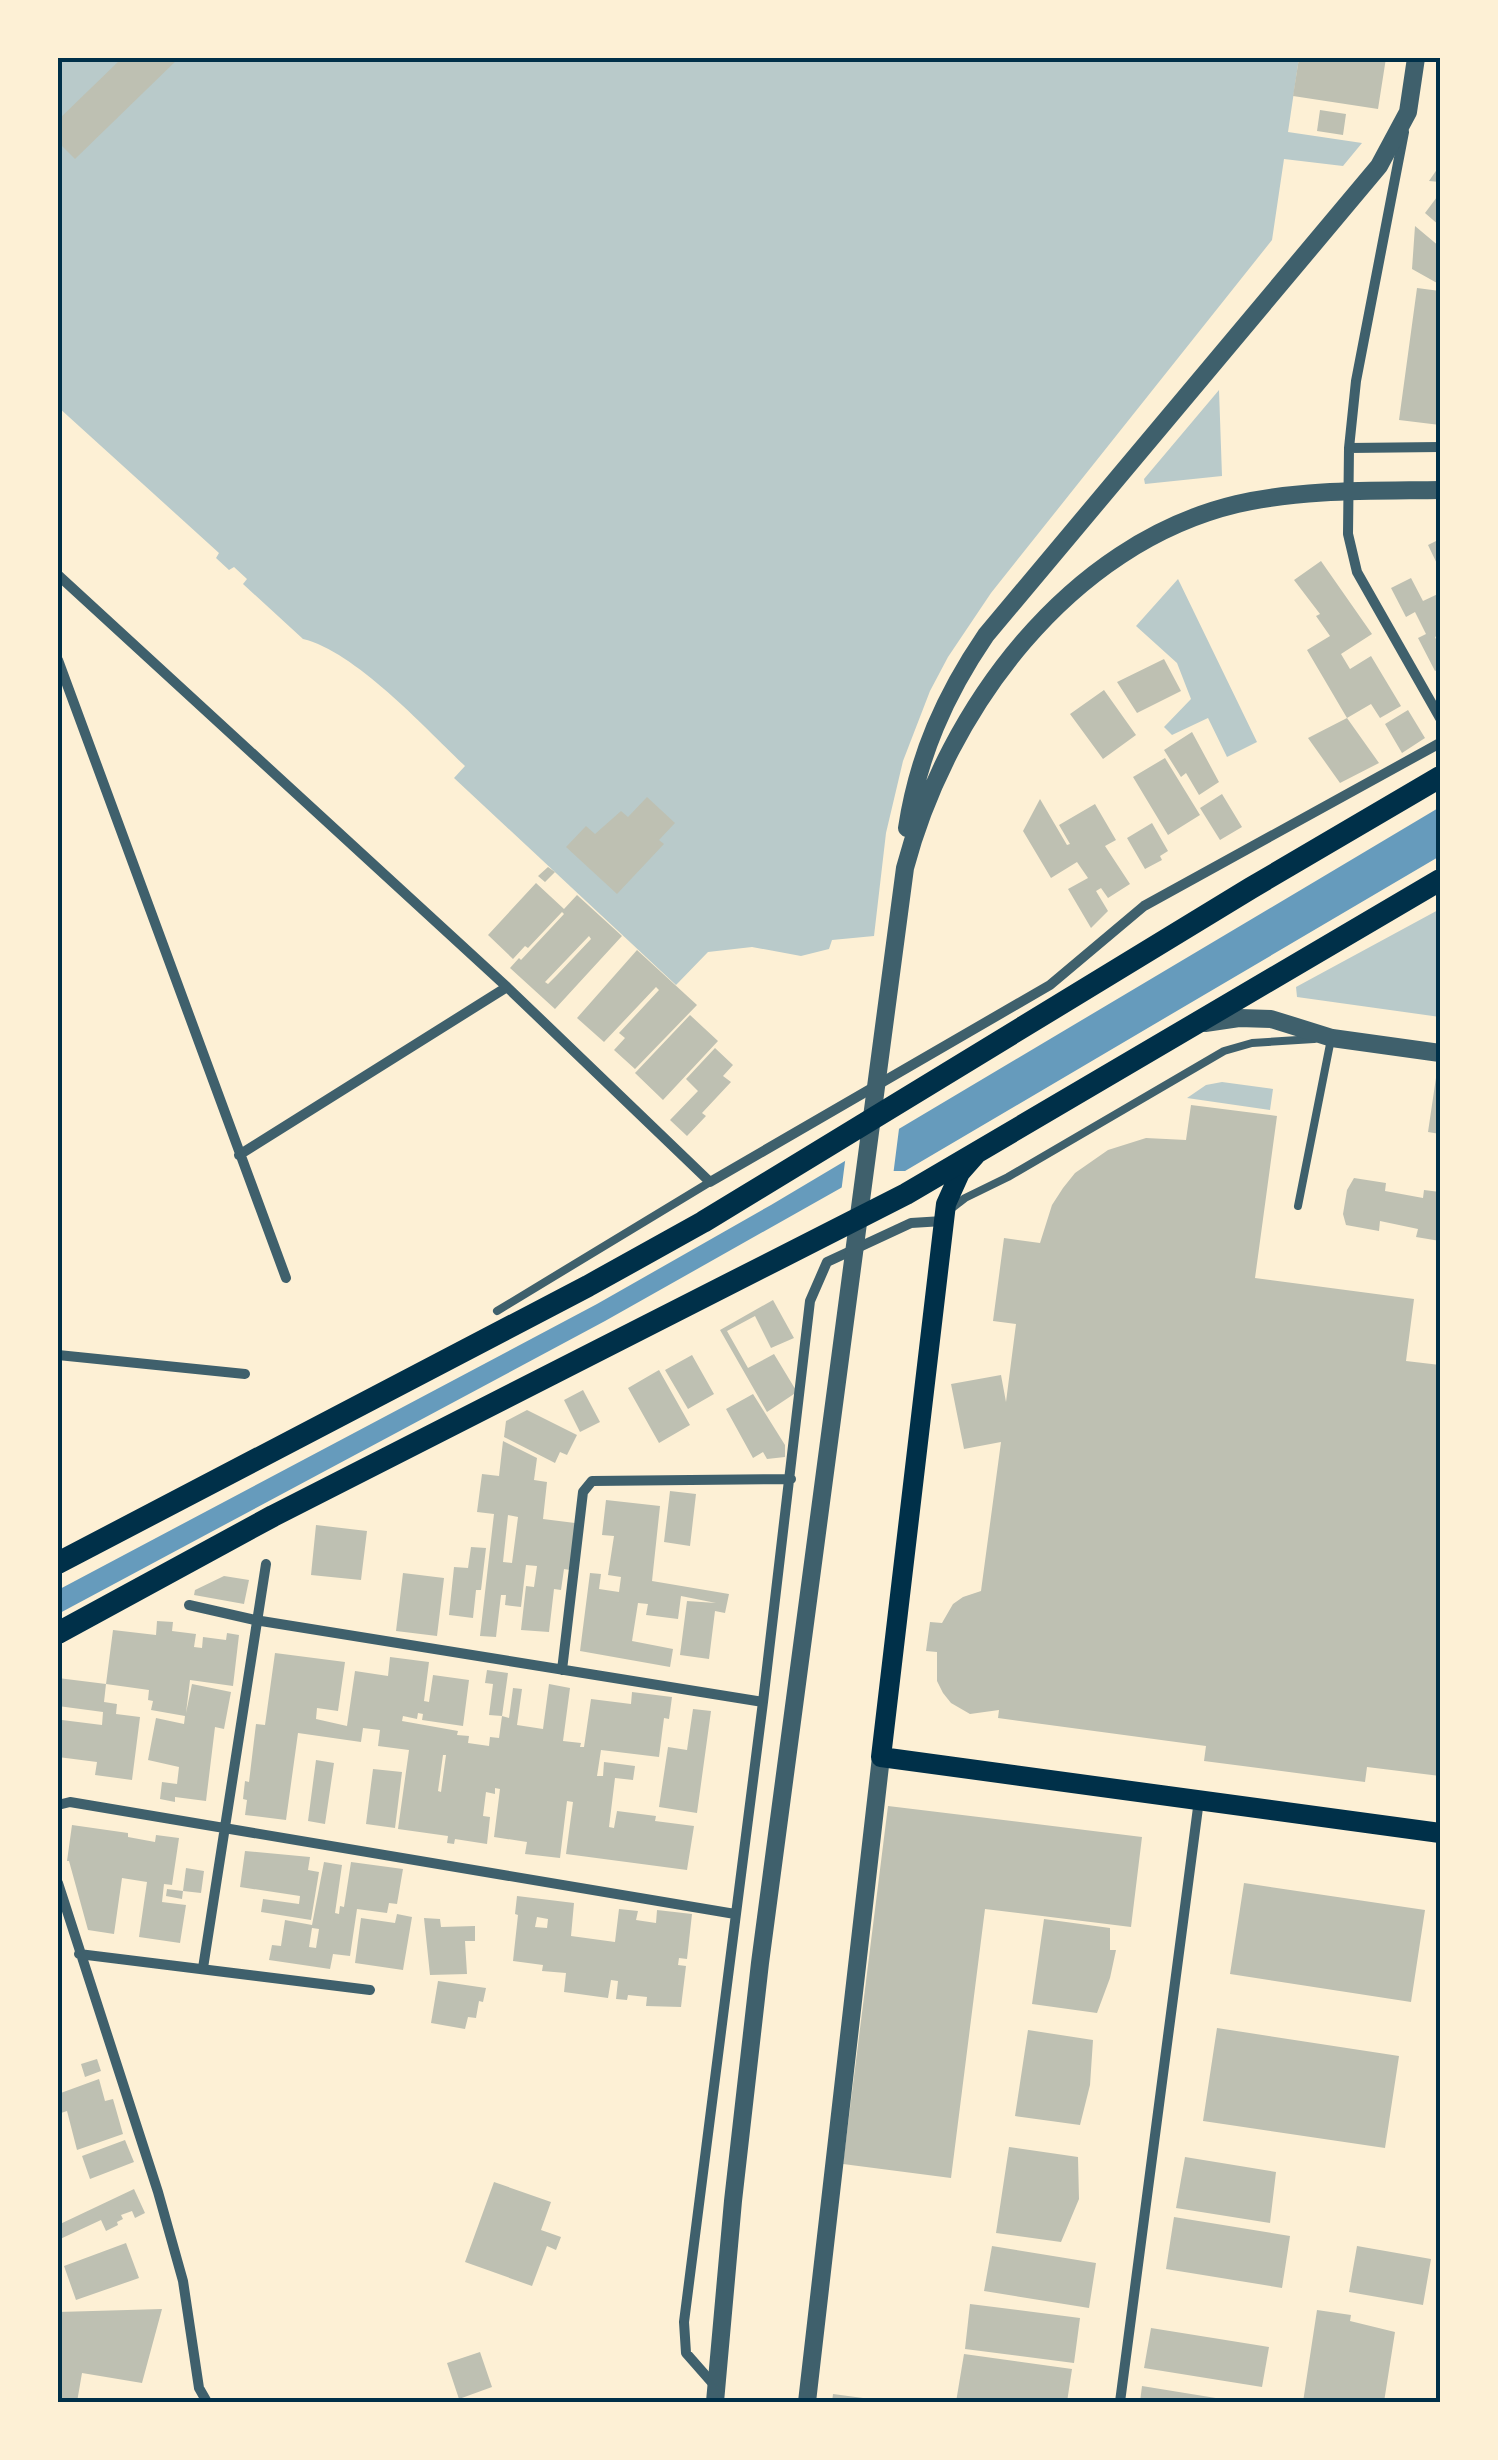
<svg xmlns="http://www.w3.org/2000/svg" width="1498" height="2460" viewBox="0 0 1498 2460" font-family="'Titillium Web',sans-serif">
	<rect width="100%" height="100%" fill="#fdf0d5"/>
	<!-- green -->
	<path fill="#b9caca" d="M58 58H1299L1288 132 1362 143 1343 166 1284 159 1272 240 991 593 948 657 930 691 903 761 886 833 874 936 832 940 829 949 801 956 752 947 708 952 676 985 454 778 465 766C425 728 356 652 303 639L243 584 247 579 234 567 229 570 216 558 219 553 58 407Z
		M1219 390 1222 476 1145 484 1144 479Z
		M1178 579 1257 742 1227 757 1208 718 1172 735 1164 727 1191 699 1177 663 1136 626Z
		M1440 909V1017L1297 997 1296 987Z
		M1222 1082 1273 1089 1270 1110 1187 1098 1206 1085Z"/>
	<!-- water -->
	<path fill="#669bbc" d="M1440 807V856L905 1171H871L605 1321 58 1614V1590L597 1304 771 1205Z"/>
	<!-- pier -->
	<path fill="#fdf0d5" d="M900 1121 893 1176H872L841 1193 846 1154Z"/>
	<!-- building -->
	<path fill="#bec0b2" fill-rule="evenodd" d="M122 58H179L75 159 58 142V120Z
		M1299 58H1386L1378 109 1293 96Z
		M1320 110 1346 114 1343 135 1317 131Z
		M1440 165V182L1429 181Z
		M1440 193V226L1425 213Z
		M1415 226 1440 247V280L1437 283 1412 269Z
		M1417 288 1440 291V425L1399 420Z
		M1440 539V570L1428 545Z
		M1321 561 1372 634 1341 654 1350 669 1371 656 1401 706 1380 718 1371 704 1347 718 1307 650 1330 636 1316 616 1320 614 1294 580Z
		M1411 578 1423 601 1440 593V634L1435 637 1440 648V668L1435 671 1418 638 1426 634 1415 612 1406 617 1391 588Z
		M1164 659 1181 691 1137 713 1117 682Z
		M1104 690 1136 735 1103 759 1070 714Z
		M1408 710 1425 738 1402 753 1385 724Z
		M1347 718 1379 763 1340 783 1308 738Z
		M1192 732 1219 782 1199 795 1186 773 1181 777 1164 750Z
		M1165 758 1200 815 1168 835 1133 777Z
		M1222 794 1242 827 1220 840 1200 808Z
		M647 797 675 823 659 840 664 844 617 894 566 847 586 826 595 834 621 811 628 817Z
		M1040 799 1067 845 1070 844 1059 825 1095 804 1116 840 1105 846 1130 884 1108 898 1101 888 1096 891 1108 911 1091 928 1068 889 1088 878 1077 862 1051 878 1023 831Z
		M1152 823 1168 851 1160 856 1162 860 1145 869 1127 838Z
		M548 867 555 872 545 882 538 876Z
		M536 883 564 909 577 895 622 936 555 1009 510 968 519 958 521 960 564 914 562 912 528 948 525 946 513 959 488 935ZM589 936 591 939 557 975 548 984 545 982Z
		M637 950 697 1005 635 1069 614 1050 625 1038 619 1033 659 990 656 987 604 1042 577 1018Z
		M690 1015 718 1041 663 1100 635 1073Z
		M715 1048 733 1065 723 1076 731 1082 702 1113 706 1116 687 1136 670 1120 698 1091 686 1079Z
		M1437 1071 1440 1072V1134L1428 1132Z
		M1191 1105 1277 1116 1255 1278 1414 1299 1406 1361 1440 1365V1776L1367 1767 1365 1782 1204 1761 1206 1746 998 1718 999 1710 970 1714 951 1703 943 1693 937 1681V1652L926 1651 930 1622 942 1623 953 1604 963 1597 981 1591 1001 1442 964 1449 951 1384 1001 1375 1006 1402 1016 1324 993 1321 1004 1238 1040 1243 1052 1205 1063 1188 1075 1173 1108 1150 1146 1138 1186 1140Z
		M1354 1178 1386 1183 1385 1191 1423 1198 1424 1190 1440 1192V1241L1416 1237 1418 1229 1380 1221 1379 1231 1346 1225 1343 1214 1347 1190Z
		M773 1300 794 1338 771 1348 755 1316 727 1331 748 1368 774 1354 797 1392 767 1412 720 1330Z
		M692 1355 714 1394 688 1409 665 1370Z
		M659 1370 690 1425 659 1443 628 1388Z
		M583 1390 600 1422 580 1432 564 1400Z
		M753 1394 785 1445V1457L767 1459 763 1452 753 1458 726 1409Z
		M527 1410 577 1435 567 1455 560 1452 555 1463 504 1437 506 1421Z
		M503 1441 537 1458 534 1480 547 1482 543 1519 575 1523 570 1570 564 1569 561 1590 554 1589 549 1632 521 1630 526 1586 534 1587 537 1566 526 1565 521 1607 505 1605 506 1595H501L496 1637 480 1636 494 1514 477 1512 482 1474 499 1476ZM508 1515 518 1517 512 1563 503 1562Z
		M670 1491 696 1494 690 1546 664 1542Z
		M606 1500 660 1506 652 1581 729 1594 725 1613 715 1611 709 1659 680 1655 687 1601 716 1603 681 1596 678 1619 646 1615 648 1604 638 1603 632 1641 673 1649 670 1667 580 1651 590 1573 601 1574 599 1589 619 1592 621 1577 608 1575 614 1536 602 1535Z
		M316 1525 367 1531 361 1580 311 1575Z
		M471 1547 486 1548 481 1590H476L473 1618 449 1615 454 1567 468 1568Z
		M403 1573 444 1578 437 1636 396 1631Z
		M224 1576 249 1580 244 1604 194 1595 195 1590Z
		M157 1621 173 1622 172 1631 196 1634 194 1647 202 1648 203 1637 226 1640 227 1633 239 1635 233 1686 190 1680 186 1713 192 1684 231 1692 224 1729 215 1727 206 1801 175 1797V1802L160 1799 162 1782 177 1784 179 1767 148 1760 156 1718 184 1724 185 1716 151 1710 153 1701 148 1700 149 1690 106 1684 104 1702 117 1704 116 1714 140 1717 132 1780 95 1775 97 1762 58 1757 62 1720 102 1725 103 1712 58 1706V1678L106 1684 113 1630 156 1635Z
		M275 1653 345 1662 338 1711 317 1708 316 1719 347 1726 355 1671 388 1676 390 1657 429 1662 424 1701 429 1702 433 1675 469 1680 463 1726 422 1720 423 1714 418 1713 417 1719 403 1716 402 1721 458 1731 457 1735 469 1736 468 1743 489 1746 490 1737 499 1738 502 1716 509 1718 513 1688 522 1689 517 1725 543 1729 549 1684 570 1688 563 1741 581 1743 580 1747H584L591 1699 631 1704 632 1692 672 1697 669 1719 664 1718 659 1757 601 1750 597 1776H603L604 1762 635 1766 633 1780 615 1778 609 1827 614 1828 617 1811 656 1816 655 1821 694 1826 687 1870 566 1854 573 1802 567 1801 560 1858 525 1854 527 1842 494 1837 500 1789 495 1788V1794L486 1792 483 1816 490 1817 487 1844 455 1839 454 1844 447 1843 448 1836 398 1829 409 1750 378 1746 380 1730 363 1728 361 1742 298 1733 286 1820 245 1815 247 1800 243 1799 245 1781 249 1782 256 1724 265 1725ZM443 1755H446L441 1792 438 1791Z
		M487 1670 508 1673 502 1716 489 1715 493 1684 485 1683Z
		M693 1709 711 1711 697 1813 659 1807 668 1747 687 1750Z
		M316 1760 334 1763 325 1824 308 1821Z
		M373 1769 402 1772 395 1828 366 1824Z
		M888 1806 1142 1837 1131 1927 985 1909 951 2178 843 2164Z
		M72 1825 128 1833V1837L155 1842 156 1835 179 1838 172 1885 164 1884 162 1902 186 1905 180 1943 139 1937 147 1882 122 1878 114 1934 88 1930 69 1861H67Z
		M245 1851 310 1857 308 1870 319 1872 311 1920 261 1912 263 1899 299 1904 300 1896 240 1887Z
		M324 1862 342 1865 335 1913 339 1914 340 1906 344 1907 351 1862 403 1869 397 1904 389 1903 387 1913 357 1909 350 1956 333 1954 330 1969 269 1960 272 1945 281 1946 285 1920 312 1925ZM312 1928 319 1929 316 1948 309 1947Z
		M186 1868 204 1871 201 1893 183 1891 182 1899 166 1896 167 1889 183 1891Z
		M1244 1883 1425 1910 1411 2002 1230 1974Z
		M517 1896 574 1903 571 1936 615 1942 619 1909 638 1911 636 1920 656 1923 657 1910 692 1914 687 1959 679 1958 678 1965 686 1966 681 2007 646 2006 647 1997 628 1995 627 2000 616 1999 618 1981 611 1980 608 1998 564 1992 566 1973 542 1971 543 1965 513 1961 518 1915 515 1914ZM537 1917 548 1919 547 1928 535 1927Z
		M397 1914 412 1917 403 1970 355 1963 361 1918 395 1923Z
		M424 1918 440 1919 441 1927 475 1926V1941H465L467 1974 430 1975Z
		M1044 1919 1110 1928V1950H1116L1110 1978 1097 2013 1032 2004Z
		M438 1981 486 1988 483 2002 479 2001 476 2018 468 2017 465 2029 431 2023Z
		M1217 2028 1399 2056 1385 2148 1203 2121Z
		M1028 2030 1093 2040 1090 2085 1080 2125 1015 2116Z
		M97 2059 101 2071 85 2077 81 2064Z
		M99 2079 105 2101 113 2099 123 2134 77 2150 67 2111 58 2114V2094Z
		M125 2140 134 2162 90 2179 82 2156Z
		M1009 2147 1078 2157 1079 2199 1061 2242 996 2233Z
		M1185 2157 1276 2172 1270 2223 1176 2208Z
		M494 2182 551 2202 541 2230 561 2237 556 2250 547 2246 532 2286 465 2262Z
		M134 2189 145 2213 135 2218 132 2211 121 2215 123 2219 117 2222 118 2225 106 2231 101 2220 58 2240V2225Z
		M1174 2217 1290 2236 1282 2288 1166 2269Z
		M126 2243 139 2278 76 2300 64 2266Z
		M992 2246 1096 2263 1089 2308 984 2291Z
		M1357 2246 1431 2259 1423 2305 1349 2292Z
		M970 2304 1080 2318 1074 2363 965 2349Z
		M162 2309 142 2383 82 2373 77 2402H58V2312Z
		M1317 2310 1351 2315 1350 2321 1395 2332 1384 2402H1303Z
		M1151 2328 1269 2347 1262 2387 1144 2368Z
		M480 2352 492 2387 459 2399 447 2363Z
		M964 2354 1072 2369 1067 2402H956Z
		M1142 2386 1228 2400V2402H1140Z
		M833 2394 878 2400V2402H832Z"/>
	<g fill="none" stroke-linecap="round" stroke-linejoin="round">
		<!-- service -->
		<path stroke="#3f606c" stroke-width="8" d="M1298 1206 1331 1039
			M952 1208 965 1198 1008 1177 1224 1051 1252 1043 1314 1039
			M497 1311 710 1182"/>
		<!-- minor -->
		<path stroke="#3f606c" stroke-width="10" d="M1404 132 1356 381 1349 448 1348 534 1357 572 1440 718
			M1349 448 1440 447
			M58 575 507 987 710 1182 1050 985 1144 906 1440 743
			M58 660 286 1278
			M239 1155 507 987
			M58 1355 245 1374
			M189 1605 255 1620 763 1702
			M562 1670 583 1492 592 1481 791 1479
			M58 1805 70 1802 735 1914
			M58 1883 158 2192 183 2281 199 2388 207 2402
			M79 1954 370 1990
			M203 1968 266 1564
			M715 2386 686 2353 684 2322 763 1702 810 1301 827 1262 911 1223 943 1221
			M1120 2402 1199 1800"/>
		<!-- tertiary -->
		<path stroke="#3f606c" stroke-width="18" d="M907 828C918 756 945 695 986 635L1379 166 1408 112 1416 58
			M1205 1023 1239 1018 1271 1019 1332 1038 1440 1053
			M715 2402 733 2201 760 1963 905 868C947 709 1069 544 1237 504 1303 489 1373 491 1440 490
			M807 2402 881 1757"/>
		<!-- secondary -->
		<path stroke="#003049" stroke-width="20" d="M975 1156 960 1173 946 1204 881 1757 1440 1833"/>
		<!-- primary -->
		<path stroke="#003049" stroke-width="22" d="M58 1563 588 1286 703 1222 1251 888 1440 777
			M58 1633 273 1516 906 1194 1440 880"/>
	</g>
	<!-- border -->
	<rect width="1498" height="2460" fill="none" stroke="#fdf0d5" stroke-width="120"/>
	<rect x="60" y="60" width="1378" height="2340" fill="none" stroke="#003049" stroke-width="4"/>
</svg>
